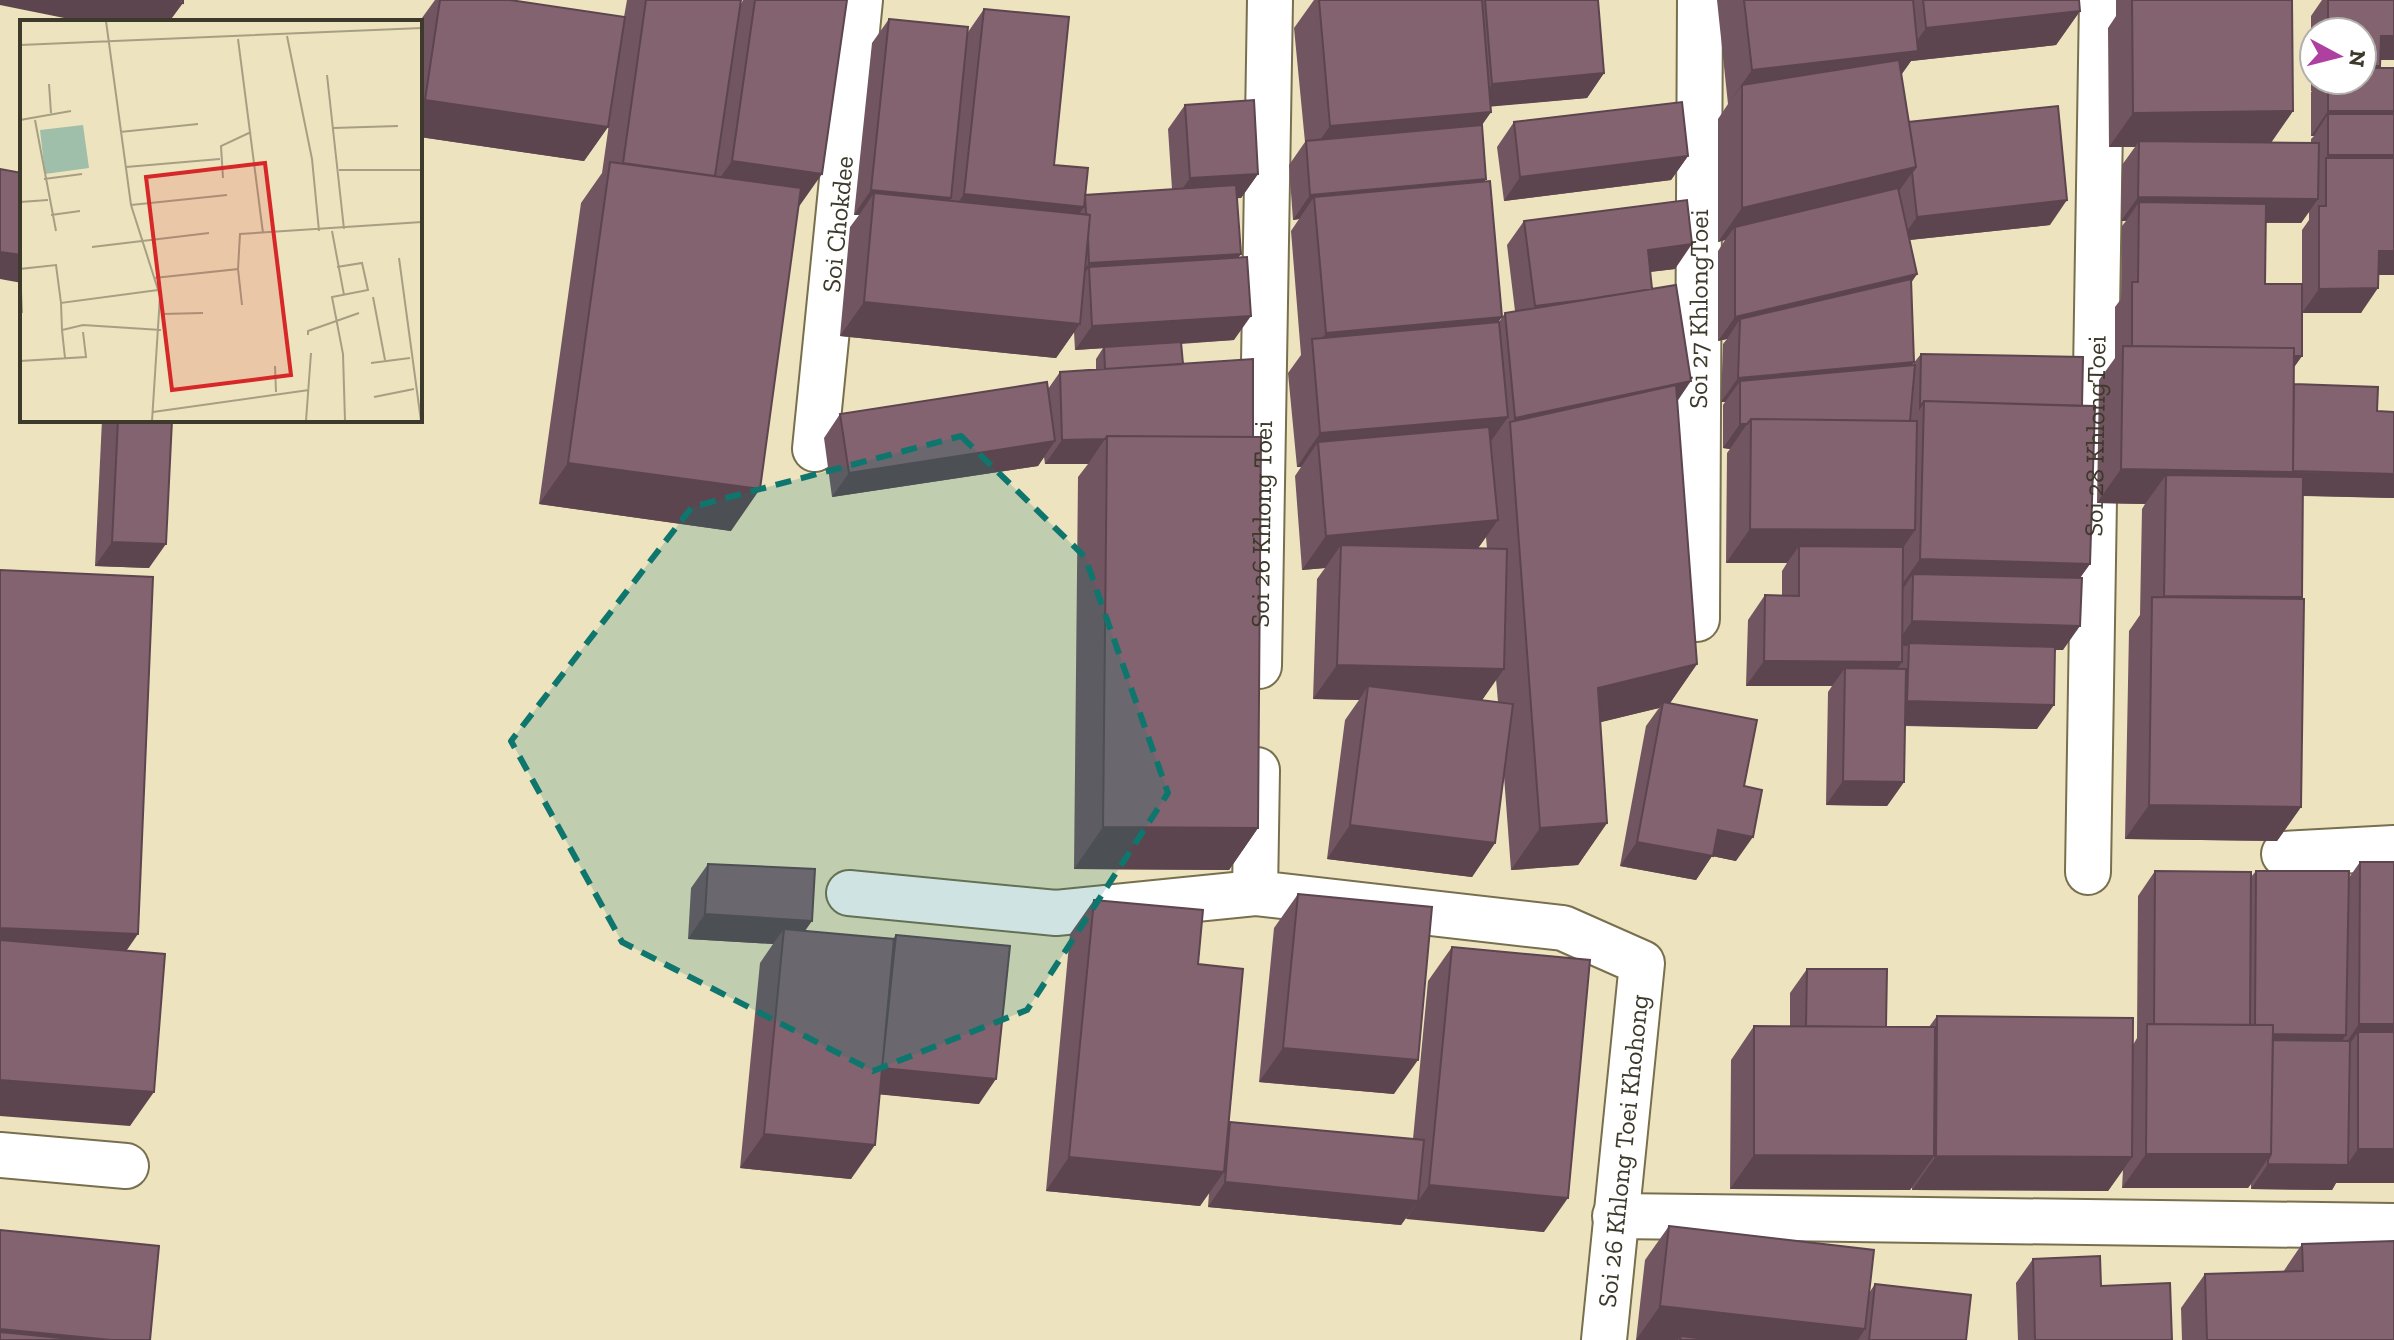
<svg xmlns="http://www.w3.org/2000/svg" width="2394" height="1340" viewBox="0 0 2394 1340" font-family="'Zilla Slab',serif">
	<rect width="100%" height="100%" fill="#ede3be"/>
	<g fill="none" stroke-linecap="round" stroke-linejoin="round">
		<!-- minor casing -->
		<g stroke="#786f4e" stroke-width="48">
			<g id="minor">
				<path id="s1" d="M815 449 860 0"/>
				<path id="s2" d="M1697 619 1700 0"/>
				<path id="s3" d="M1259 666 1270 0"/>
				<path d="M1257 770 1255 893 1563 928 1642 963 1604 1340"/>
				<path d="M2284 854 2394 848"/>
				<path id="s4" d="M2088 872 2102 0"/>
				<path d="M849 893 1056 913 1255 893"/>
				<path d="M0 1155 126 1166"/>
				<path d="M1615 1216 2394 1226"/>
			</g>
		</g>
		<!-- minor -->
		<use href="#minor" stroke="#fff" stroke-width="44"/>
	</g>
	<!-- wall -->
	<path fill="#715560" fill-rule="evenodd" d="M435 0H510L624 17 627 0H741V4L743 0H847L799 206 731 531 539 504 581 203 602 173 624 19 608 127 584 161 420 137 419 22Z
		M1314 0H1598L1604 73 1587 98 1491 106V112L1482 125 1485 181 1499 322 1505 313 1515 311 1507 245 1524 221 1675 269 1650 272 1652 289 1677 401 1697 664 1670 703 1744 786 1736 861 1712 856 1696 880 1620 866 1646 726 1659 708 1600 722 1607 823 1578 865 1511 870 1504 776 1495 843 1472 877 1327 859 1345 720 1359 700 1313 699 1317 579 1325 568 1302 570 1295 476 1301 467H1297L1288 373 1301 355 1291 231 1299 219 1293 220 1289 165 1305 142 1294 28ZM1486 537 1487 549 1478 548ZM1496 679 1498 702 1482 700Z
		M1717 0H2079L2080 11 2056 45 1911 61 1901 75 1909 122 2050 225 1909 240 1917 274 1911 283 1914 362 1912 365 1921 354 2082 406 2090 564 2079 578 2063 650H2055L2037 729 1905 726 1904 782 1887 806 1826 805 1828 692 1832 686H1746L1748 620 1765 595H1782V571L1787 563H1726L1727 453 1730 449 1723 448V405L1725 402H1721L1723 344 1727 339 1718 341V251L1725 240 1718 242V119L1728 104Z
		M2116 0H2292L2293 111 2271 143H2311V139L2314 136H2311V92L2312 91H2311V16L2322 0H2394V60H2381L2379 68 2378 275 2361 313H2302V356L2294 367V385L2377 411 2394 498 2303 496 2302 597 2300 599 2301 807 2277 841 2125 839 2129 631 2140 615 2142 509 2145 504 2097 503 2099 380 2115 358V307L2121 299 2122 226 2126 221H2121L2122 165 2135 147H2109L2108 28 2116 16ZM2314 32H2362V80H2314ZM2309 212V220L2302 230V284H2265L2266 223H2301Z
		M984 9 1054 165 1085 195 1172 189 1168 129 1185 105 1258 174 1241 198H1237L1238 257 1234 340 1181 344 1183 364 1258 828 1229 870 1074 869 1078 477 1088 464H1045L1044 457 1038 466 832 497 824 438 840 414 1048 389 1060 372 1096 369V359L1103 348 1075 350 1074 332 1056 358 840 336 850 227 859 215H854L872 43 889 19 968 32Z
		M1514 122 1688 156 1671 180 1504 201 1497 147Z
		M102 420H172L149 568 95 566Z
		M2360 862 2394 1183H2336L2332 1190 2251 1189V1184L2248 1188H2122L2123 1170 2108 1191 1912 1190V1187L1910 1190 1730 1189 1731 1060 1754 1026H1790V993L1807 969 1886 1027H1929L1937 1016 2133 1045 2137 1038 2138 896 2155 871 2251 877 2256 871 2348 879Z
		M708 864 805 931 893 939 896 935 979 1104 879 1094 851 1179 740 1168 760 963 773 944 688 939 691 888Z
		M1298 894 1394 1094 1259 1082 1274 928Z
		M1094 900 1198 964 1228 1125 1230 1122 1413 1139 1428 981 1452 947 1544 1232 1406 1218 1401 1225 1208 1207 1209 1193 1200 1206 1046 1191 1070 934Z
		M1669 1226 1869 1293 1875 1284 1966 1340H1636L1645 1260Z
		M2302 1244 2394 1340H2182L2181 1308 2205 1274 2283 1272Z
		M2033 1259 2101 1286 2172 1340H2018L2016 1283Z"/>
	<!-- shaded-wall -->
	<path fill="#5c454e" d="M0 0H166L183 3 169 22H84L0 5Z
		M2080 11 2056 45 1911 61 1894 85H1742L1728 104 1752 70 1909 52 1926 28Z
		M2381 36H2394V60H2364Z
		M2362 66H2380L2363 90 2362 80Z
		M1604 73 1587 98 1475 108 1492 84Z
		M425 100 608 127 584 161 420 137V107Z
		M2293 111 2269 145 2139 141 2135 147H2109L2133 113Z
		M2328 111H2394V135L2328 114 2314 136H2311Z
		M1491 112 1467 146 1306 160 1330 126Z
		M2328 155H2394V180L2326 159Z
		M1688 156 1671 180 1504 201 1520 177Z
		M732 161 822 174 798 208 708 195Z
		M1916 167 1892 201 1735 227 1725 240 1718 242 1742 208Z
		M1258 174 1241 198 1173 202 1190 178Z
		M1486 179 1469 203 1314 197 1299 219 1293 220 1310 195Z
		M871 190 951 198 934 223 874 193 859 215H854Z
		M964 194 1084 207 1060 241 940 228Z
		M2138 197 2318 199 2301 223 2139 221V202L2126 221H2121Z
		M2067 200 2050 225 1900 241 1917 217Z
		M1692 244 1675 269 1631 274 1648 250Z
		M2379 251H2394V275H2362Z
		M0 252 22 255V283L0 279Z
		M1241 254 1224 278 1089 267 1075 287 1072 288 1089 263Z
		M1917 274 1900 298 1740 319 1727 339 1718 341 1735 317Z
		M2378 288 2361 313H2302L2319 289Z
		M864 302 1080 324 1056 358 840 336Z
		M1251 316 1234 340 1075 350 1092 326Z
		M1502 317 1478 351H1313L1326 333Z
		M2132 354 2302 356 2285 380Z
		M1914 362 1897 386 1740 381 1725 402H1721L1738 378Z
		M1691 381 1668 415 1510 425 1515 418Z
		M1508 417 1484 451 1318 442 1301 467H1297L1320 433Z
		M1740 424H1747L1730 449 1723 448Z
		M1105 439 1088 464H1045L1062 440Z
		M1055 441 1038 466 832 497 849 473Z
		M568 463 760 489 731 531 539 504Z
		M2121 469 2394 474V498L2276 495 2166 475 2145 504 2097 503Z
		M1498 520 1474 554 1341 545 1325 568 1302 570 1326 536Z
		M1750 529 1915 530 1892 564 1799 546 1787 563H1726Z
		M112 542 166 544 149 568 95 566Z
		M1920 559 2090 564 2066 598 1913 574 1900 593H1896Z
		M2164 596 2302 597 2278 631 2152 612Z
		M1912 621 2080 626 2063 650 1909 646V643L1907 646H1895Z
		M1764 661 1902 662 1885 686 1845 668 1832 686H1746Z
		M1697 664 1668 706 1663 702 1659 708 1569 730 1598 688Z
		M1337 665 1504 669 1480 703 1368 686 1359 700 1313 699Z
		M1907 701 2054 705 2037 729 1890 725Z
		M1843 781 1904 782 1887 806 1826 805Z
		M2149 805 2301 807 2277 841 2125 839Z
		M1607 823 1578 865 1511 870 1540 828Z
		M1350 825 1495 843 1472 877 1327 859Z
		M1103 827 1258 828 1229 870 1074 869Z
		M1718 830 1753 837 1736 861 1712 856 1696 880 1620 866 1637 842Z
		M705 914 812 921 795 945 784 929 773 944 688 939Z
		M0 928 138 934 109 976 0 971Z
		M2359 1024H2394V1058L2358 1032 2340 1058H2336Z
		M2255 1034 2346 1035 2330 1059Z
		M1283 1048 1418 1060 1394 1094 1259 1082Z
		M882 1068 996 1079 979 1104 865 1093Z
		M0 1080 154 1092 130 1126 0 1116Z
		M764 1134 875 1145 851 1179 740 1168Z
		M2358 1149H2394V1183H2336L2332 1190 2251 1189 2268 1164 2347 1165Z
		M2146 1154H2271L2248 1188H2122Z
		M1754 1155 1934 1156 1910 1190 1730 1189Z
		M1936 1156 2132 1157 2108 1191 1912 1190Z
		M1069 1157 1224 1172 1200 1206 1046 1191Z
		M1225 1182 1418 1201 1401 1225 1208 1207Z
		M1429 1185 1568 1198 1544 1232 1406 1219Z
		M1660 1306 1865 1329 1858 1340H1680L1681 1336 1678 1340H1636Z
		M0 1329 111 1340H0Z"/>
	<!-- building -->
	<path fill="#836370" stroke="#5c454e" stroke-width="2" d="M166 0H183V3Z
		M440 0H510L625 17 608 127 425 100Z
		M646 0H741L715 176 623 163Z
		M755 0H847L822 174 732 161Z
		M1319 0H1482L1491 112 1330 126Z
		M1485 0H1598L1604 73 1492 84Z
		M1744 0H1913L1918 51 1752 70Z
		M1923 0H2079L2080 11 1926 28Z
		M2132 0H2292L2293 111 2133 113Z
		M2328 0H2394V36H2381L2380 66H2362V32H2328Z
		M984 9 1069 17 1054 165 1088 168 1084 207 964 194Z
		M889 19 968 27 951 198 871 190Z
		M1899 60 1916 167 1742 208V85Z
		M2362 68H2394V111H2328V80H2362Z
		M1254 100 1258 174 1190 178 1185 105Z
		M1682 102 1688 156 1520 177 1514 122Z
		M2058 106 2067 200 1917 217 1912 172 1916 167 1909 122Z
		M2328 114H2394V155H2328Z
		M1482 125 1486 179 1310 195 1306 141Z
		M2139 141 2319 143 2318 199 2138 197Z
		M2326 158H2394V251H2379L2378 288 2319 289V206H2326Z
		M610 162 801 188 760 489 568 463Z
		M0 169 22 173V255L0 252Z
		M1490 181 1502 317 1326 333 1314 197Z
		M1236 185 1241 254 1089 263 1088 238 1090 215 1086 214 1085 195Z
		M1898 188 1917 274 1735 317V227Z
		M874 193 1090 215 1080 324 864 302Z
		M1687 200 1692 244 1648 250 1652 289 1583 300 1535 306 1524 221Z
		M2139 202 2266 204 2265 284H2302V356H2294V348L2132 346V282H2138Z
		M1247 257 1251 316 1092 326 1089 267Z
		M1911 279 1914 362 1738 378 1740 319Z
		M1676 285 1691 381 1515 418 1505 313Z
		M1499 322 1508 417 1320 433 1312 339Z
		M1181 342 1183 364 1105 369 1104 347Z
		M2123 346 2294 348 2293 472 2121 469Z
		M1921 354 2083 357 2082 406 1924 401 1920 407Z
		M1253 359V437L1107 436 1105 439 1062 440 1060 372Z
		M1915 365 1910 421 1751 419 1747 424H1740V381Z
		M1047 382 1055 441 849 473 840 414Z
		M2294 384 2378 387 2377 411 2394 412V474L2293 471Z
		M1676 385 1697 664 1598 688 1607 823 1540 828 1510 422Z
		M1924 401 2095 406 2090 564 1920 559Z
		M1751 419 1917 421 1915 530 1750 529Z
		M118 420H172L166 544 112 542Z
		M1489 427 1498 520 1326 536 1318 442Z
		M1107 436 1261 437 1258 828 1103 827Z
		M2166 475 2303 477 2302 597 2164 596Z
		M1341 545 1507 549 1504 669 1337 665Z
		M1799 546 1903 547 1902 662 1764 661 1765 595 1799 596Z
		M0 570 153 577 138 934 0 928Z
		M1913 574 2082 578 2080 626 1912 621Z
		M2152 597 2304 599 2301 807 2149 805Z
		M1909 643 2055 647 2054 705 1907 701Z
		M1845 668 1906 669 1904 782 1843 781Z
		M1368 686 1513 704 1495 843 1350 825Z
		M1663 702 1757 720 1744 786 1762 790 1753 837 1718 830 1713 856 1637 842Z
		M2360 862H2394V1024H2359Z
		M708 864 815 869 812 921 705 914Z
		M2155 871 2251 872 2250 1025 2154 1024Z
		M2256 871H2349L2346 1035 2273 1034V1025H2255Z
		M1298 894 1432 907 1418 1060 1283 1048Z
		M1094 900 1203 910 1198 964 1243 969 1224 1172 1069 1157Z
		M784 929 894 939 875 1145 764 1134Z
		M896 935 1010 946 996 1079 882 1068Z
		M0 940 165 954 154 1092 0 1080Z
		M1452 947 1590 960 1568 1198 1429 1185Z
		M1807 969H1887L1886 1027 1806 1026Z
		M1937 1016 2133 1018 2132 1157 1936 1156Z
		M2147 1024 2273 1025 2271 1154H2146Z
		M1754 1026 1935 1027 1934 1156 1754 1155Z
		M2358 1032H2394V1149H2358Z
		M2273 1040 2350 1041 2348 1165 2268 1164V1160L2271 1154Z
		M1230 1122 1424 1140 1418 1201 1225 1182Z
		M1669 1226 1874 1250 1865 1329 1660 1306Z
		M0 1230 159 1246 150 1340H111L0 1329Z
		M2394 1241V1340H2207L2205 1274 2303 1271 2302 1244Z
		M2100 1256 2101 1286 2170 1283 2172 1340H2035L2033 1259Z
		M1875 1284 1971 1295 1966 1340H1869Z
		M0 1332 81 1340H0Z
		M1681 1336 1713 1340H1680Z"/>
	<!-- marked area -->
	<path fill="#0f766e" fill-opacity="0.2" stroke="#0f766e" stroke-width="6" stroke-dasharray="16 10" stroke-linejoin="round" d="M961 436 1085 557 1168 793 1027 1010 873 1071 622 942 511 741 692 507Z"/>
	<g text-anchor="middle" stroke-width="8" stroke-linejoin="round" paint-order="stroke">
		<!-- street labels -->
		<g font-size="26" fill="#3d392b" stroke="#fff">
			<text dy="9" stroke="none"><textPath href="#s1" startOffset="226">Soi Chokdee</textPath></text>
			<text dy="9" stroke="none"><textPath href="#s2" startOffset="310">Soi 27 KhlongToei</textPath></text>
			<text dy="9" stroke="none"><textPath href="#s4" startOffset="436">Soi 28 KhlongToei</textPath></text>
			<text dy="9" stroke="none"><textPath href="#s3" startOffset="142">Soi 26 Khlong Toei</textPath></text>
			<text transform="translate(1623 1151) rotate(-84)" y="9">Soi 26 Khlong Toei Khohong</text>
		</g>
	</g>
	<!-- overview -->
	<g transform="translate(20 20)">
		<rect width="402" height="402" fill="#ede3be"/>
		<path d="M63 105 69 148 25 154 20 110Z" fill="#9fbfaa"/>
		<path fill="none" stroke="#a79f83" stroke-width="2" d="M86 1 111 185 140 276 132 401M267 16 292 139 299 211M218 19 243 213M0 25 402 8M307 55 324 209M29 64 31 93M0 100 51 91M15 100 36 211M313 108 378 106M100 112 178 104M106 147 200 139M319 150H402M203 158 201 126 231 112M24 159 62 154M0 182 28 180M111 185 207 175M31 195 60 191M312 211 324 275M72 227 189 213M379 238 401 401M317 247 342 243 348 270 312 277 323 334 325 401M218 249 222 285M134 258 218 249 220 214 402 202M353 277 365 340M41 283 42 310M2 293 0 249 36 245 41 283 138 270M142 294 183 293M288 315V311L339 293M45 338 42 310 63 305 141 310M0 341 66 337 63 312M351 343 390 338M255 346 256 372M354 377 394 369M133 392 289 370M286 401 291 333"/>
		<path fill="#d62828" fill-opacity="0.15" stroke="#d62828" stroke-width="4" d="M245 143 271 355 152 370 126 157Z"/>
		<rect width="402" height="402" fill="none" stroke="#3d392b" stroke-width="4"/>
	</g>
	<!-- north arrow -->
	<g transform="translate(2338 56) rotate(97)"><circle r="38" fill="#ffffff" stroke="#b1b0aa" stroke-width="2"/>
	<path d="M0-6L14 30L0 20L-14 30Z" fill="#ae41a0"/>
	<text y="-12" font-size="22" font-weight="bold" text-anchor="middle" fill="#3d392b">N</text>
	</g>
</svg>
